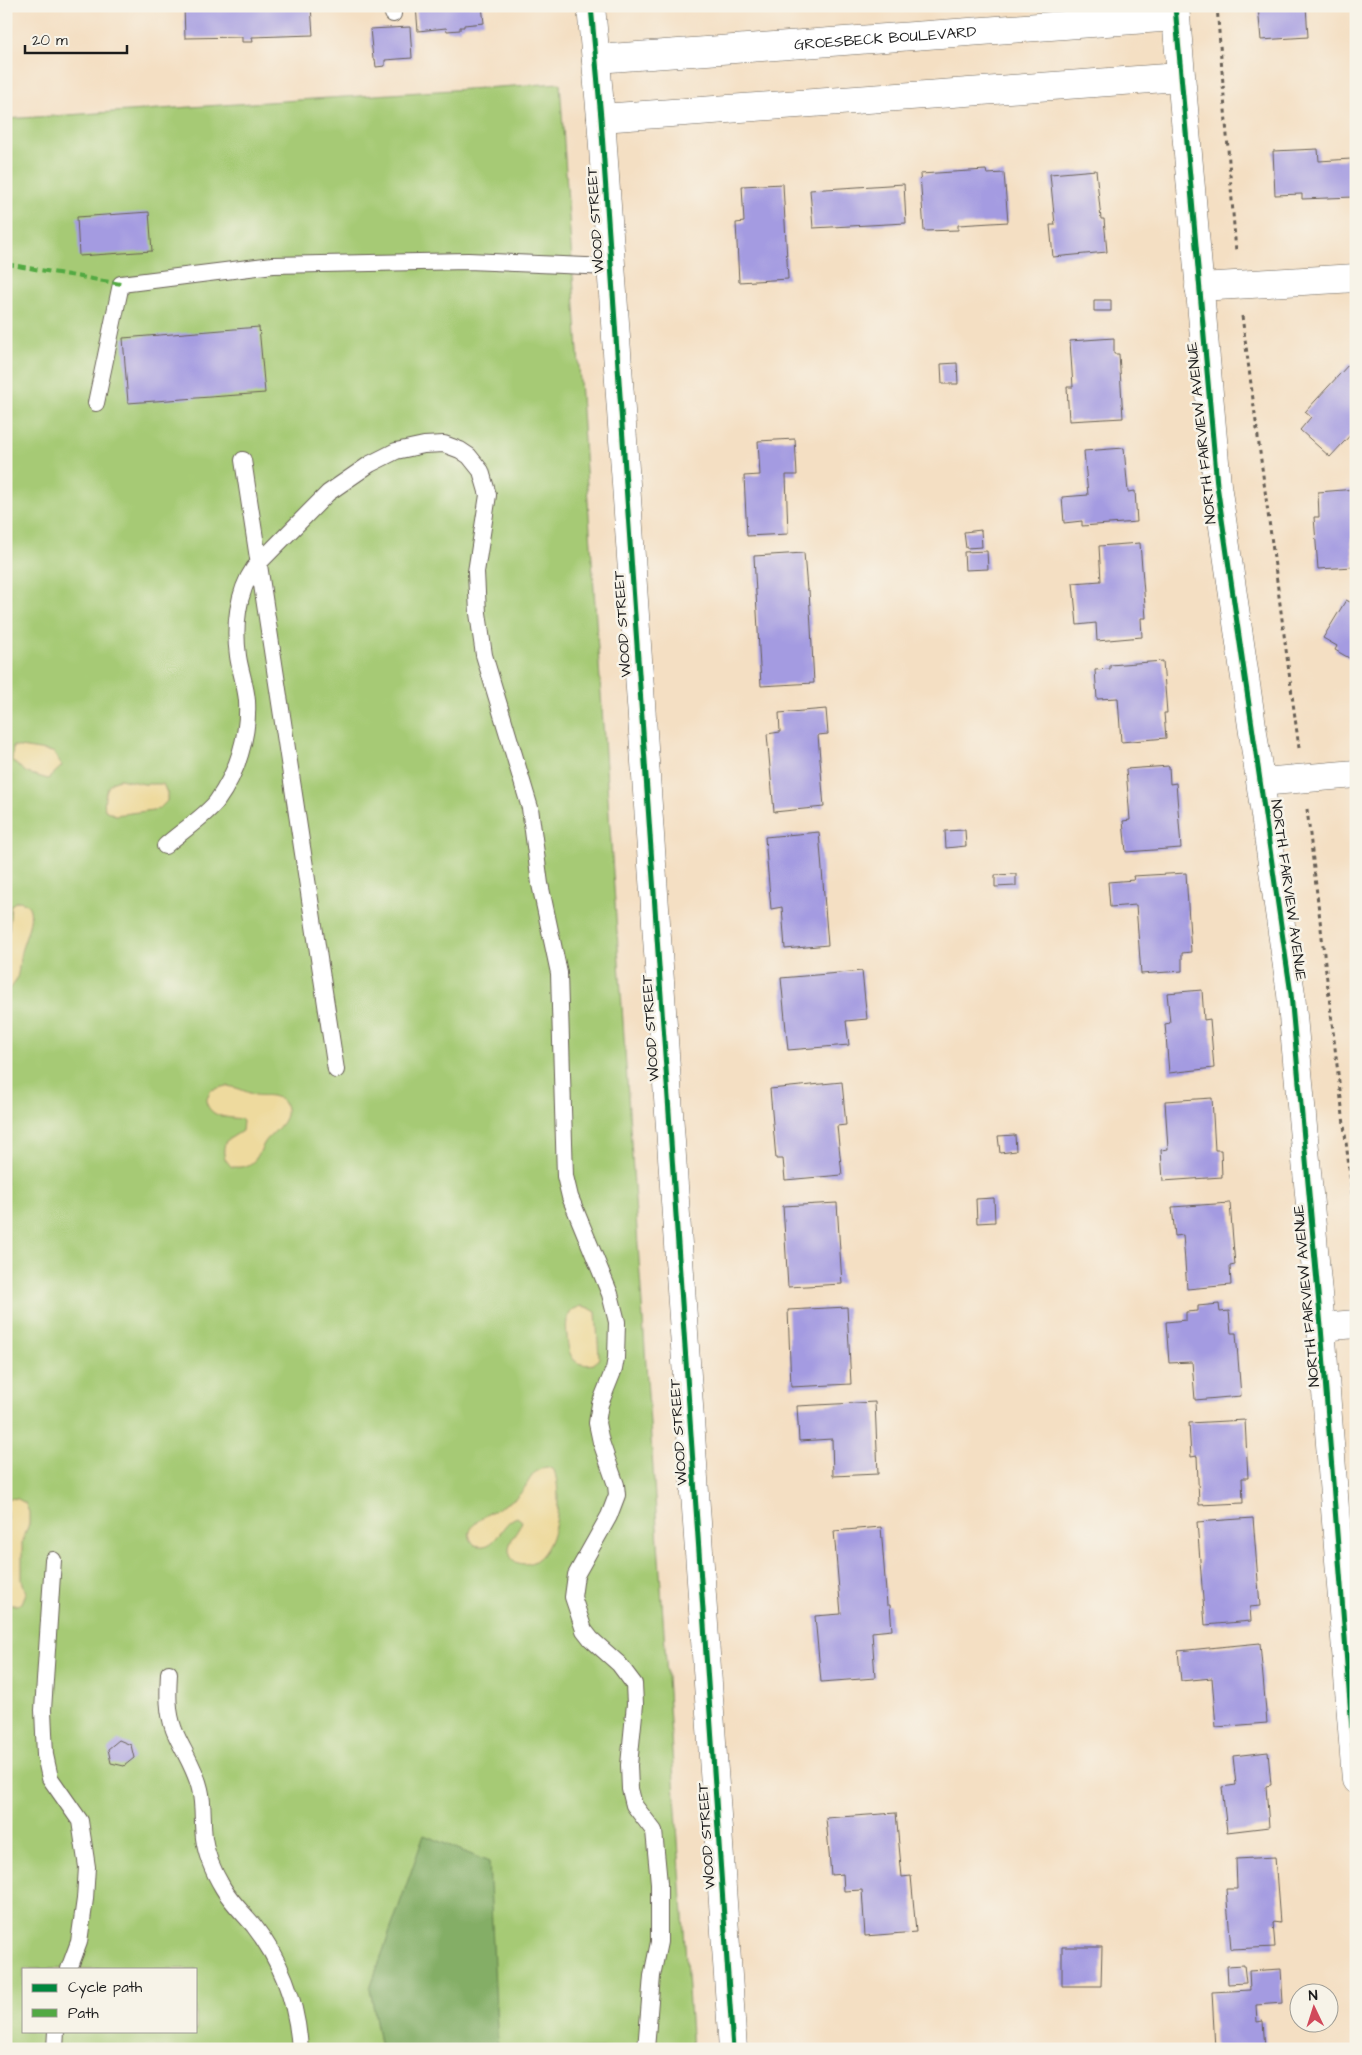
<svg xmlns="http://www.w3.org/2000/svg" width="1362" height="2055" viewBox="0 0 1362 2055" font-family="'Architects Daughter',sans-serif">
	<rect width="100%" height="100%" fill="#f7f3e8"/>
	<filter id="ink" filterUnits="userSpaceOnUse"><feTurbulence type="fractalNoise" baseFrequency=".02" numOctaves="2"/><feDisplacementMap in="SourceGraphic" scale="10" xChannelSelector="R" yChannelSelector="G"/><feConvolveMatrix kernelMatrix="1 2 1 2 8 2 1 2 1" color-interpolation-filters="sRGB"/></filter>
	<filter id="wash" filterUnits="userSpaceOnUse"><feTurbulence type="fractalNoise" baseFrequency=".0096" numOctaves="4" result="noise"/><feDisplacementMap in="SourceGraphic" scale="20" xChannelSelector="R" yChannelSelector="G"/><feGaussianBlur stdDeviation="1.12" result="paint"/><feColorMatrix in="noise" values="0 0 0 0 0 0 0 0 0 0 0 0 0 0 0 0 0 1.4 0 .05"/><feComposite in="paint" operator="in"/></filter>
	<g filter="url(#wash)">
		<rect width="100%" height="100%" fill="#f4dfc3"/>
		<!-- green -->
		<path fill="#a6ca74" stroke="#617348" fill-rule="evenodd" d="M560 83 692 2049H6V119ZM24 1969H196V2031H24Z"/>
		<!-- forest -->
		<path fill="#84ae66" stroke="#506541" d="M424 1835 489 1862 498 2049H381L370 1988Z"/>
		<!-- sand -->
		<path fill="#eeda9e" stroke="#857b5d" d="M13 746 53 752 62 766 48 779 27 773 12 761Z
			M120 779 144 784H163L167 793V801L159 809 146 811 115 815 105 810C103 798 106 781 120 779Z
			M17 901C43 901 24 939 21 952 18 965 21 984 6 990V936L9 930 11 905Z
			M227 1086C237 1087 244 1091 252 1094 259 1097 268 1094 275 1097 279 1098 282 1100 284 1103 293 1120 273 1131 265 1142 260 1150 258 1159 250 1164 244 1168 238 1167 232 1167 223 1159 222 1152 226 1141L242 1131 243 1121 241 1119C227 1117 210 1118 206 1101L211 1090Z
			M582 1306 589 1308 596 1312 599 1358 594 1364C572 1368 568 1354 567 1335 566 1329 566 1320 569 1315 572 1309 576 1308 582 1306Z
			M547 1467 554 1470C562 1493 559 1546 535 1561 525 1567 509 1564 509 1549 510 1538 519 1531 522 1521L517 1517C499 1523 498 1552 475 1545 453 1524 504 1508 518 1496 529 1486 530 1469 547 1467Z
			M11 1498 18 1499 25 1503 29 1512V1524L22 1542V1580L26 1593 22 1603 17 1605H6V1577L9 1566 6 1499Z"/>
		<g id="blocks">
			<!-- building -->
			<path fill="#a49be1" d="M184 6H311L313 35 252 37 253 42H242V37L185 38Z
				M416 6H482L484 23 464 25V27H460V30L447 31 446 28 418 31Z
				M1258 6H1306L1308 37 1261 40Z
				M410 27 412 58 385 60V66L376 67 375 59H373L370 29Z
				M1318 149 1319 161 1351 159 1353 197 1302 199V194L1275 195 1273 151Z
				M986 170 987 174 1004 173 1008 222 958 225V230L924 231 920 174Z
				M1096 170 1101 219H1104L1107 252 1053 257 1050 225H1055L1050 174Z
				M783 184 788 279 739 282 736 223 744 222 742 186Z
				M904 184 906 223 813 228 810 190Z
				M149 212 152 251 79 256 77 217Z
				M1094 300H1111V311H1094Z
				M259 327 265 393 128 403 123 338Z
				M1114 338V354H1119L1123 418 1069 421 1067 387H1073L1070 341Z
				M957 363 958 384H942L941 364Z
				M1350 363 1356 369V429L1330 457 1300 430 1311 417 1305 412Z
				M795 439 797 475H786L788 534 747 536 744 476 760 475 758 441Z
				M1124 448 1128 492 1135 491 1137 522 1082 526V521L1064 523 1062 497 1088 495 1084 451Z
				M1356 489V538H1351L1354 567 1318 569 1314 517H1319L1318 492Z
				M981 530 982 547 966 548 964 532Z
				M1140 543 1146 618H1141L1142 637 1097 641 1096 623 1077 625 1073 583 1101 581 1099 546Z
				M987 551 988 569 965 570 964 552Z
				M804 553 807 590H809L814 683 761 686 754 556Z
				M1346 600 1356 605V662L1335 650 1337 646 1323 638Z
				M1163 661 1167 713H1164L1166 738 1121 742 1118 698 1097 699 1095 670 1110 669V665Z
				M826 709 828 734 818 735 824 807 774 812 767 734 780 732 779 713Z
				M1169 766 1170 784 1176 783 1181 848 1126 852 1123 821 1130 820 1126 769Z
				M965 830 966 846 946 848 945 831Z
				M819 832 828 945 785 949 782 907 771 909 765 837Z
				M1186 873 1191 952 1182 953V971L1141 974 1136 905 1110 907 1108 882 1134 880 1133 876Z
				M1016 874V886L995 887V875Z
				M862 971 867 1019 846 1021 849 1045 788 1050 781 978Z
				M1202 990 1204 1020 1210 1019 1214 1068 1169 1073 1165 1024 1170 1023 1167 993Z
				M842 1082 846 1125 837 1126 842 1175 785 1180 783 1159H776L770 1089Z
				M1212 1098 1215 1150H1221L1222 1177 1163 1181 1161 1150 1168 1149 1165 1101Z
				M1015 1135 1016 1151 1000 1153 998 1136Z
				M994 1198 995 1222 977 1223 976 1199Z
				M837 1203 842 1284 788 1287 783 1206Z
				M1230 1203 1235 1265 1230 1266 1231 1285 1187 1289 1183 1235 1175 1236 1172 1207Z
				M1219 1304 1220 1312 1229 1311 1231 1333H1236L1241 1396 1195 1400 1192 1362 1169 1363 1166 1322 1186 1320V1312L1198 1311V1306Z
				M847 1307 851 1384 791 1387 788 1310Z
				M875 1402 878 1474 833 1476 832 1439 799 1441 797 1406Z
				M1245 1420 1248 1478H1242L1243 1503 1199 1505 1197 1456 1191 1457 1189 1423Z
				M1253 1518 1260 1606 1250 1607 1251 1621 1205 1625 1197 1522Z
				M881 1527 887 1605H890L892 1630 872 1632 875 1678 821 1682 815 1616 841 1614 834 1531Z
				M1260 1643 1267 1723 1216 1727 1212 1678 1181 1681 1178 1651Z
				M119 1740 131 1745 134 1758 124 1766 111 1763 108 1749Z
				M1268 1752 1271 1785 1266 1786 1269 1827 1227 1832 1222 1787 1236 1785 1233 1756Z
				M896 1813 902 1877 911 1876 916 1932 865 1936 862 1890 844 1891 843 1874 831 1875 826 1818Z
				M1275 1857 1280 1923 1273 1922 1275 1947 1231 1949 1226 1889H1237L1236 1859Z
				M1062 1947H1102L1101 1986H1062Z
				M1244 1965 1246 1983 1228 1984 1227 1966Z
				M1281 1969 1283 2003 1256 2005 1257 2022 1263 2021 1265 2049H1215L1212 1992 1250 1990 1249 1971Z"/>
		</g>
	</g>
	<g filter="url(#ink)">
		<use href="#blocks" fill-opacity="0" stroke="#686056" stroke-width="1"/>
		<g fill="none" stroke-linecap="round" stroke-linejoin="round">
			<!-- service casing -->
			<g stroke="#686056" stroke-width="18">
				<path id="service" d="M392 6 393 14
					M96 403 121 284 273 265 468 261 610 267
					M243 460 336 1070
					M165 846C178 834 208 814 217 801 237 773 249 736 247 701 246 686 240 671 238 656 234 627 237 593 254 568L328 493 370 464 396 451 424 445 444 444 460 450 469 456 481 471 488 495 476 572 478 613 484 655 530 808 540 884 559 973 565 1176 570 1197 610 1294 617 1322 616 1358 614 1369 600 1404 597 1423 601 1442 616 1485 617 1495 609 1516 576 1575 573 1597 584 1630 591 1639 619 1664 634 1684 635 1704 629 1765 630 1789 634 1805 654 1831 659 1883V1942L652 1976 646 2049
					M53 1560 43 1710 45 1755 50 1778 80 1821 87 1867 85 1899 79 1942 69 1969
					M169 1673C168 1693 167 1711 174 1730 182 1750 195 1767 200 1789 204 1805 202 1822 204 1838 206 1855 214 1873 223 1888 231 1902 244 1914 254 1926 282 1962 297 2003 300 2049
					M55 2049 56 2031"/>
			</g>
			<!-- minor casing -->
			<g stroke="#686056" stroke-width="29">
				<g id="minor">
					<path d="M1175 6 1217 485 1291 994 1321 1327 1356 1780"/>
					<path id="s1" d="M596 59 1175 17"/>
					<path d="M601 118 1180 77"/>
					<path d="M1199 287 1356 278"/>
					<path d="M1261 782 1356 774"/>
					<path d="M1321 1327 1356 1324"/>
				</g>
			</g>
			<!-- tertiary casing -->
			<g stroke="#686056" stroke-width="29">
				<path id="tertiary" d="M591 6 601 118 733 2049"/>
			</g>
			<!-- path -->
			<path stroke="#686056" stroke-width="3" stroke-dasharray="4 4" stroke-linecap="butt" d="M1217 6 1236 252
				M1242 316 1299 748
				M1307 809 1356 1227"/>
			<!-- service -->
			<use href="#service" stroke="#fff" stroke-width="16"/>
			<!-- minor -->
			<use href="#minor" stroke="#fff" stroke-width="28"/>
			<!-- tertiary -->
			<use href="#tertiary" stroke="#fff" stroke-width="28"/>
			<!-- quiet -->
			<path stroke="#52a943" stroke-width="4" stroke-dasharray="8 4" stroke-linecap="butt" d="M6 264 121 284"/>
			<!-- cycleway casing -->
			<g stroke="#f7f3e8" stroke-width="8">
				<path id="cycleway" d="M591 6 601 118 733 2049
					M1175 6 1217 485 1291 994 1321 1327 1356 1780"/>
			</g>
			<!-- cycleway -->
			<use href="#cycleway" stroke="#00873e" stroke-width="5"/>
		</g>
	</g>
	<g text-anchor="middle" stroke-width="5" stroke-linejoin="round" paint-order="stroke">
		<!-- street labels -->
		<g font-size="15" fill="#1c1c1c" stroke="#f7f3e8">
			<text dy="5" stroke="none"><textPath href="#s1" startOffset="290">GROESBECK BOULEVARD</textPath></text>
			<text transform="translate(595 220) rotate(-94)" y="5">WOOD STREET</text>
			<text transform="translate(1201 433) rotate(-96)" y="5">NORTH FAIRVIEW AVENUE</text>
			<text transform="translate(622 624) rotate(-94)" y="5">WOOD STREET</text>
			<text transform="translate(1289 890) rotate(82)" y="5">NORTH FAIRVIEW AVENUE</text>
			<text transform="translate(650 1028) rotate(-94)" y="5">WOOD STREET</text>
			<text transform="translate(1306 1296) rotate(-95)" y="5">NORTH FAIRVIEW AVENUE</text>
			<text transform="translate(678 1432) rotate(-94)" y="5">WOOD STREET</text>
			<text transform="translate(706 1836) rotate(-94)" y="5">WOOD STREET</text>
		</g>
	</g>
	<!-- margin -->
	<rect width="1362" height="2055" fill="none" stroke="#f7f3e8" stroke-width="25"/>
	<!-- legend -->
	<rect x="22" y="1968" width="175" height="65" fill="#f7f3e8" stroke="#9f9d96"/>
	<rect x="32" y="1984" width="25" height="8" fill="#00873e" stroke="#9f9d96"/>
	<text x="68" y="1992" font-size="15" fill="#1c1c1c">Cycle path</text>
	<rect x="32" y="2009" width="25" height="8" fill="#52a943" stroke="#9f9d96"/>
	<text x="68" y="2018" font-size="15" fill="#1c1c1c">Path</text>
	<!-- north arrow -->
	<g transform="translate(1314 2008) rotate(356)"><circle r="24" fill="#f7f3e8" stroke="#9f9d96"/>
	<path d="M0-4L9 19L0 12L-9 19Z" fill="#d1495b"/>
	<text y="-8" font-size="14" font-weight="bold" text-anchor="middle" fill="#1c1c1c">N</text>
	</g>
	<!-- scale -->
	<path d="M25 45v8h102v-8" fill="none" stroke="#1c1c1c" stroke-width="2.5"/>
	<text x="32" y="45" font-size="15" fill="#1c1c1c" stroke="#f7f3e8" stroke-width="4" paint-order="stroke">20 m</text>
</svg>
